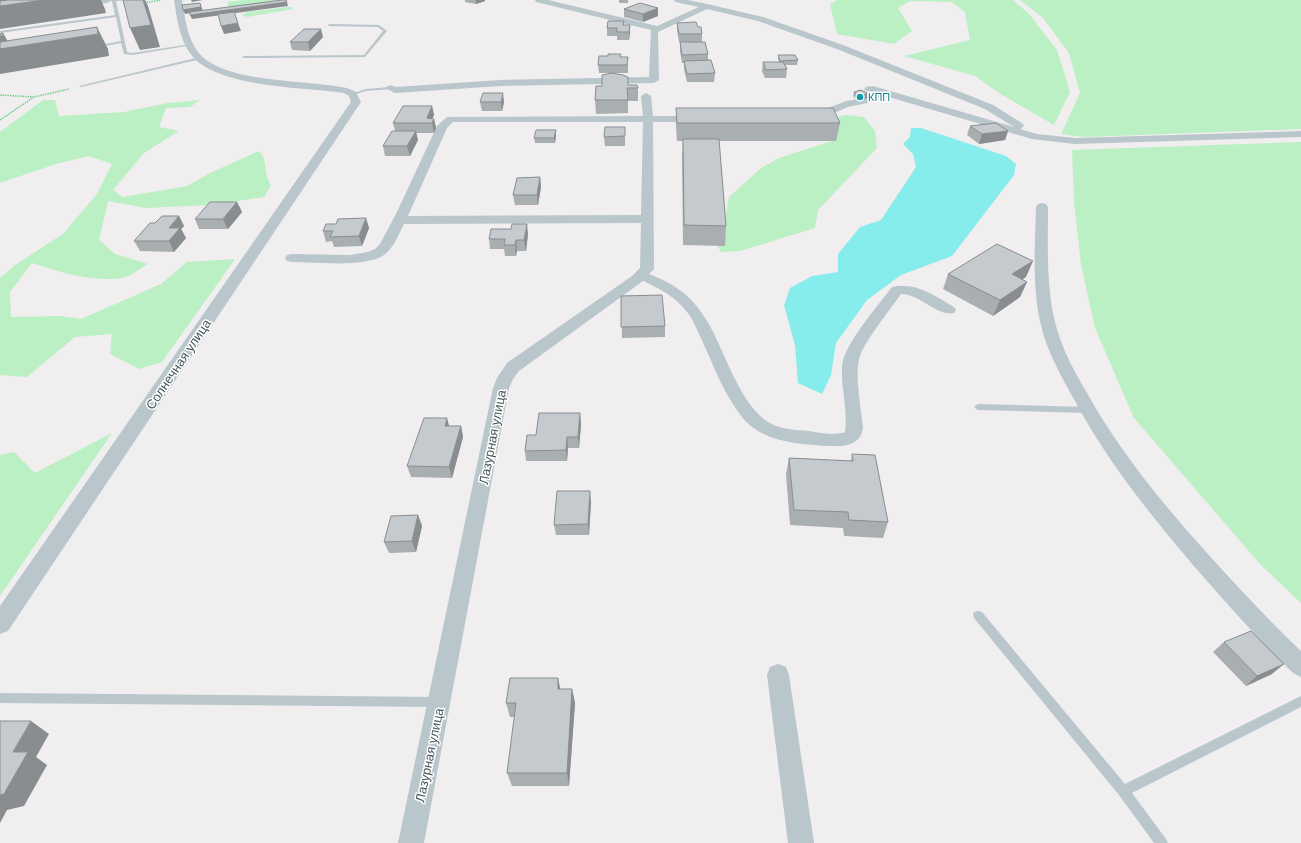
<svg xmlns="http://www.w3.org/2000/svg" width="1301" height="843" viewBox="0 0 1301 843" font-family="Helvetica,sans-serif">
	<rect width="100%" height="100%" fill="#f0eeee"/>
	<!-- green -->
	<path fill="#bbefc4" d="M244 0H282L229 8 227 2Z
		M837 0H1013L1029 14 1057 50 1070 92 1054 125 999 93 975 76 904 56 970 40 965 12 952 2 910 1 898 8 912 31 894 44 837 34 830 4Z
		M1020 0H1301V129L1085 137 1061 134 1080 93 1069 53 1043 18Z
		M288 7H292L293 9 247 17 242 15 247 12Z
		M43 100H55L59 116 124 112 168 103 200 100 190 107 166 108 159 127 179 131 144 153 113 190 123 197 187 186 210 173 259 151C268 159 263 174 271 185L264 197 210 205 146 208 108 201 99 240 115 254 148 264C140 268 130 277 121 278 91 282 59 272 32 263L10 292 11 317 59 316 81 319 161 284 187 262 235 259 162 362 139 369 110 354 112 334 75 337 27 377 0 375V278L15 265 63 234 97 194 112 164 89 156 56 164 0 183V132Z
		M846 115 864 117 875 131 877 148 818 210 815 228 740 251 721 252 717 245 722 240 729 197 761 168 779 158 832 141V118Z
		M1301 142V603L1260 564 1134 418 1095 328 1081 265 1074 201 1072 150Z
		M112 433 0 596V455L14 452 35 473Z"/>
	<!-- water -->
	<path fill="#87edec" d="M911 128H921L1006 156 1016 164 1014 175 952 256 901 275 867 300 836 343 831 375 822 394 798 383 795 345 784 305 790 288 812 276 838 272V254L860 227 881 220 916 167 913 154 903 144 910 137Z"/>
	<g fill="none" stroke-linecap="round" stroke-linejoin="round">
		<!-- path -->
		<path stroke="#73cd8e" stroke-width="1.5" stroke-dasharray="1.5 1" stroke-linecap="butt" d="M144 3 161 0
			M0 95 34 97
			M0 120 34 97 69 89"/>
		<!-- service -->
		<path fill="#b9c6cb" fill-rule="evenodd" d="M107 0H132L116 1 127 52 132 53 191 44 193 45 132 55 124 54 121 43 94 48V46L121 41 116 17 0 33V31L115 15 112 1Z
			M329 24 379 25 387 31 365 57 244 58 242 57 244 56 364 55 383 31 378 27 328 26Z
			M200 57 201 59 81 87 79 86Z
			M390 87 392 88V89L366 91 353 95 351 94 366 89Z
			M978 404 1087 407 1091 410 1087 413 978 410 974 407Z
			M978 611 982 612 1125 784 1301 696V707L1132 793 1166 839 1168 843H1154L1119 795 974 618 973 615 974 612Z
			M0 693 437 697 441 698 442 702 441 706 437 707 0 703Z"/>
		<!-- minor -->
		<path fill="#b9c6cb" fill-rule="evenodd" d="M174 0H182C185 17 187 38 198 52 224 85 311 79 350 89L356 92 361 102 8 631 0 634V606L351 102 349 96 344 93C304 87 221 88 193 57 180 42 177 19 174 0Z
			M535 0H548L657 26 699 7 675 2 674 0H688L707 4 763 17 843 45 993 105 1023 124 1024 126 1020 129 1037 134 1075 138 1301 131V137L1075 144 1032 139 882 95 872 102 848 107 820 119 808 120 807 118 808 116 846 101 865 98 874 92 866 91 864 89 866 87 873 86 1014 127 985 109 837 49 758 21 707 9 658 32 659 80 654 83 501 86 395 93 385 88 390 85 396 87 501 80 649 77 651 30 536 2Z
			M646 93 651 96 653 116H698L703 119 698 122H653L654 269 649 274C706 295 712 333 736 381 743 395 752 410 765 420 777 429 794 430 809 431 820 433 834 436 845 432 848 411 841 389 842 367 843 345 878 306 892 287 914 281 936 296 954 307L956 310 954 313C938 317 920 294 901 294 890 310 866 339 860 356 854 372 861 409 863 427 861 444 847 447 831 446 807 445 775 443 755 429 745 423 739 413 733 404 719 383 711 359 700 336 696 328 693 319 687 312 676 297 659 288 643 281L519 371 513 379 509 388 424 843H398L493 388 497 378 507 363 632 276 640 268 641 223 404 224C399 234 393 249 384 255 365 268 315 262 292 262L287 261 285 258 287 255 292 254 350 255 368 252 375 249 380 244 396 214 437 126 447 117 643 116 641 96ZM453 122H643L641 215 408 216 447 128Z
			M1042 203 1046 204 1048 207C1048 243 1046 286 1055 322 1061 347 1074 371 1087 393 1120 452 1162 503 1207 553 1237 586 1268 620 1301 651V677L1293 673C1258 639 1225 602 1193 565 1149 513 1107 461 1075 401 1061 376 1046 350 1040 321 1032 285 1035 244 1036 207L1038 204Z
			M778 664 786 667 789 675 814 843H788L767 675 770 667Z"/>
		<!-- tertiary -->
		<path fill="#b9c6cb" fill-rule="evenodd" d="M83 0H112L107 3 73 7 68 4 70 2Z"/>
	</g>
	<!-- wall -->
	<path fill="#a9aeb1" d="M465 0H485V1L476 4 465 2Z
		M619 0H628V3H619Z
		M624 9 658 16 643 22 624 17Z
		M624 21V25H630L629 40H617V36H607V28Z
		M677 23 702 34V42H679L677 30Z
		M323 37 310 51 292 50 290 42Z
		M680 42 708 54V60L715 73 714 82H687L684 69V63H682L680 51Z
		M778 55 798 60 797 65H785L787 69 786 78H765L762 71 763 62H779L778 59Z
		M621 57 628 65V73H615L628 85 638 88V101H628V113L596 114 595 100 602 86 610 73H599L598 65Z
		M854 92 867 98 862 100 856 99 853 96Z
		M480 102H504L502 111H482Z
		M432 106 434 115 432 119H434L436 128 434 133H416L418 140 410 156H385L383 146 395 131 393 123Z
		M676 108 840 123 836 141H719L726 226 725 246 683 245 682 157 683 141H677L676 126Z
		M970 126 1008 131 1005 140 979 144 967 135Z
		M625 127V146H605L604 137Z
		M556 135 555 143H535L534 138Z
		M540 177 541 187 538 205H515L513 195Z
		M237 202 242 212 228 229H199L195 219Z
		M179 216 184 226 181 229 186 238 174 252 140 251 134 241 155 223Z
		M366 218 369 228 362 246 334 247 332 241 326 242 323 231 336 224Z
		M528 234 526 251H517L516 256H505L504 249H490L489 239Z
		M948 274 1026 277 1022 279 1027 282 1020 297 993 316 943 289Z
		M621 296 665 326V337L622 338Z
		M580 413 581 424 579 448H568L567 461H526L525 451 536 435Z
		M449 426H461L463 437 452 478 411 477 407 466Z
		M852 454 888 522 883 538 844 536 843 528 790 525 786 474 789 458 851 461Z
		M591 502 589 535H556L554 525Z
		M418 515 422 526 416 552 389 553 384 542Z
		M1224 642 1272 674 1246 686 1213 652Z
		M561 689H572L575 703 569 786H512L507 773 515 717H510L506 703Z"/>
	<!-- shaded-wall -->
	<path fill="#898d90" d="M0 0H101L105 9 106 13 0 29Z
		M143 0H145L148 6 160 47 140 50 130 28Z
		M191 0H203L192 2Z
		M476 0H485V1L476 4Z
		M287 2 288 6 192 19 190 15Z
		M200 3 203 11 185 14 183 10Z
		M658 8V16L643 22V14Z
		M238 23 241 31 224 34 221 26Z
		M630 25V33L629 40V32Z
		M97 27 108 49 109 56 0 74V36L3 33 10 45Z
		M321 29 323 37 310 51 308 42Z
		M503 93 504 102 502 111 501 102Z
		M867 93V98L862 100 863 96Z
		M432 106 434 115 430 123 427 118Z
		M434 119 436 128 434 133 432 123Z
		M556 130V135L555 143 554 138Z
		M416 131 418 140 410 156 407 146Z
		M1008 131 1005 140 979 144 982 134Z
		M540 177 541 187 538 205 537 195Z
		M237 202 242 212 228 229 223 219Z
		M179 216 184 226 181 229 186 238 174 252 169 241V228Z
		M366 218 369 228 362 246 359 236Z
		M527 224 528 234 526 251 524 240Z
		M516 240 517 251 516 256 515 245Z
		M1033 261 1026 277 1006 290 1012 274Z
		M1027 282 1020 297 993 316 1000 300Z
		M580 413 581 424 579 448 578 437Z
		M447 418 450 429 445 426Z
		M461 426 463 437 452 478 449 467Z
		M567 437 568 448 567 461 566 450Z
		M590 491 591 502 589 535 588 524Z
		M418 515 422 526 416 552 412 541Z
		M1284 664 1272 674 1246 686 1257 676Z
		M558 678 561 692 558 689Z
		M572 689 575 703 569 786 567 773Z
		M31 721 49 734 36 757 47 765 24 806 7 810 0 823V795L13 752Z"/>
	<!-- building -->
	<path fill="#c4cace" stroke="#898d90" d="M8 0H44L0 6V1Z
		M123 0H143L151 25 130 28Z
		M282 0H286L287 2 190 15V12Z
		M200 3 201 7 183 10 182 5Z
		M640 3 658 8 643 14 624 9Z
		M234 12 238 23 221 26 218 14Z
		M608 21H624L623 25H630L629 32H617V28H607Z
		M696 22 698 27H701L702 34H679L677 23Z
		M97 27 98 34 0 49V42Z
		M304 29H321L308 42H290Z
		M3 33V36H0V34Z
		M680 42H705L708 54 682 55Z
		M608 54H621L620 57H628L627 65H598L599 56H608Z
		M778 55H795L798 60 780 61Z
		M711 60 715 73 687 74 684 61Z
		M763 62H783L787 69 766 70Z
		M612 73 623 75 628 77V85H637L638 88H627L628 100H595L596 86H602V75Z
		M861 90 867 93 863 96 857 95 854 92Z
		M483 93H503L501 102H480Z
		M403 106H432L427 118 434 119 432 123H393Z
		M676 108H833L840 123H677Z
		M996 123 1008 131 982 134 970 126Z
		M605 127H625V136L604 137Z
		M536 130H556L554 138H534Z
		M392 131H416L407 146H383Z
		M683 139H719L726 226 684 225Z
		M540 177 537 195H513L517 178Z
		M210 202H237L223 219H195Z
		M162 216H179L169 228H180L169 241H134L150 223H155Z
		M366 218 359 236 330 237 333 231H323L326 224H336L338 219Z
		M512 224H527L524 240H516L515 245H504L505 239H489L491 229H511Z
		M997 244 1033 261 1012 274 1027 282 1000 300 948 274Z
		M662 295 665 326 621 327V296Z
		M539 413H580L578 437H567L566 450 525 451 527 435H536Z
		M424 418H447L445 426H461L449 467 407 466Z
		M852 454 875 455 888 522 849 520 848 512 794 510 789 458 853 461Z
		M557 491H590L588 524 554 525Z
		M418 515 412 541 384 542 391 516Z
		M1251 631 1284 664 1257 676 1224 642Z
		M510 678H558V689H572L567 773H507L516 703H506Z
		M0 721H31L13 752H28L4 794 0 795Z"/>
	<!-- markers -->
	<circle fill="#0f9aa8" stroke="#fff" stroke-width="1.5" cx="860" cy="97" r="4"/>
	<g text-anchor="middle" stroke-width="3" stroke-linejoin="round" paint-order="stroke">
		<!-- far-culture labels -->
		<g font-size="11" fill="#0d838f" stroke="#fff" text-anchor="start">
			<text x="868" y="101">КПП</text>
		</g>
		<!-- street labels -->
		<g font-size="13" fill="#46565b" stroke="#fff">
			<text transform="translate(178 364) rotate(-56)" y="5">Солнечная улица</text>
			<text transform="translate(492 437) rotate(-79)" y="5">Лазурная улица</text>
			<text transform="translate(429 755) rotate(-78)" y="5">Лазурная улица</text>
		</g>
	</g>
</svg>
